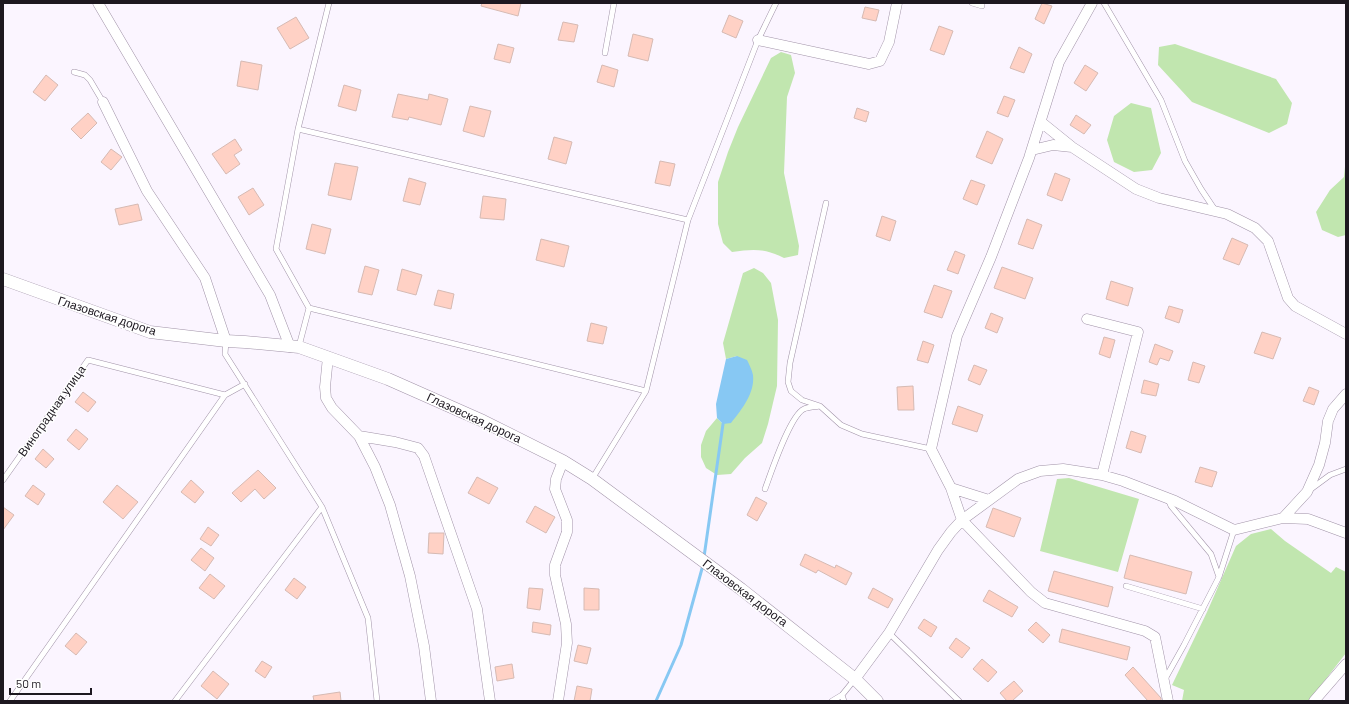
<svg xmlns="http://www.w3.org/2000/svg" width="1349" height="704" viewBox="0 0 1349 704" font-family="Barlow,sans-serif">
	<rect width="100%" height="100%" fill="#fbf5ff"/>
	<!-- green -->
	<path fill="#c1e6af" d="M1175 44 1276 79 1292 103 1287 124 1269 133 1192 102 1158 65 1159 47Z
		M781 52 791 55 795 73 787 97 784 173 799 246 798 255 784 258C764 248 753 249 732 252L723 243 718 224V182L728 152 738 127 771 58Z
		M1131 103 1151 108 1161 153 1152 170 1134 172 1114 162 1107 140 1114 116Z
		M1346 156V235L1338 237 1322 230 1316 212 1330 190 1344 177Z
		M754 268 763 273 771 283 778 320 777 386 768 424 762 443 745 458 731 474 717 475 706 468 701 457V445L706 431 717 418 723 424 737 356 726 359 723 343 743 273Z
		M1069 478 1139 499 1118 572 1040 551 1057 479Z
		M1271 529 1285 541 1331 573 1336 567 1346 572V653L1309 701H1182L1184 690 1172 685 1207 612 1236 546 1251 534Z"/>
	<!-- water -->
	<path fill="#87c8f3" d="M737 356 747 360C749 364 752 370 753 375 755 393 742 409 731 423L723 424 717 418 716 404 726 359Z"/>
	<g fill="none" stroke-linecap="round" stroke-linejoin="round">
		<!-- stream -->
		<path stroke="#87c8f3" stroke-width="3" d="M704 557 723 424
			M656 701 681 645 703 565"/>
	</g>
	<!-- building -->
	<path fill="#ffd1c5" stroke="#d6bab3" d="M482 3H521L518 16 481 6Z
		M1042 3 1052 6 1044 24 1035 19Z
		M865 7 879 10 876 21 862 18Z
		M729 15 743 21 736 38 722 32Z
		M296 17 309 38 290 49 277 28Z
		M563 22 578 25 574 42 558 40Z
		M939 26 953 31 944 55 930 50Z
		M633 34 653 39 648 61 628 56Z
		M498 44 514 48 510 63 494 59Z
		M1019 47 1032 54 1024 73 1010 68Z
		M241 61 262 65 258 90 237 86Z
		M602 65 618 70 614 87 597 82Z
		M1085 65 1098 73 1086 91 1074 83Z
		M46 75 58 85 45 101 33 92Z
		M344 85 361 90 356 111 338 106Z
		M398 94 428 100 429 94 448 99 441 125 409 117 408 120 392 117Z
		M1004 96 1015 100 1008 117 997 113Z
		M470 106 491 111 484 137 463 131Z
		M857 108 869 112 866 122 854 118Z
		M88 113 97 123 81 139 71 129Z
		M1076 115 1091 125 1084 134 1070 125Z
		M987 131 1003 139 992 164 976 157Z
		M554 137 572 142 566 164 548 159Z
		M235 139 242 150 234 155 240 164 226 174 212 154Z
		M111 149 122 157 111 170 101 162Z
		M660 161 675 164 670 186 655 183Z
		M335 163 358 167 351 200 328 195Z
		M1055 173 1070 179 1062 201 1047 195Z
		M409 178 426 183 420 205 403 201Z
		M971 180 985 185 977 205 963 199Z
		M253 188 264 205 249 215 238 197Z
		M483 196 506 199 504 220 480 218Z
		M138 204 142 220 119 225 115 209Z
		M882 216 896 221 890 241 876 236Z
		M1027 219 1042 225 1033 249 1018 244Z
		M312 224 331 229 325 254 306 249Z
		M1232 238 1248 245 1239 265 1223 259Z
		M541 239 569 246 564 267 536 260Z
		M955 251 965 255 958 274 947 270Z
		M365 266 379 270 372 295 358 292Z
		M1002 267 1033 278 1025 299 994 288Z
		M402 269 422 275 416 295 397 290Z
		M1111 281 1133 288 1128 306 1106 299Z
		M934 285 952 291 942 318 924 312Z
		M438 290 454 294 451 309 434 305Z
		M1169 306 1183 310 1179 323 1165 318Z
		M991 313 1003 318 997 333 985 328Z
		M591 323 607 327 603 344 587 341Z
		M1262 332 1281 338 1273 359 1254 353Z
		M1104 337 1115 340 1110 358 1099 354Z
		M923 341 934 345 928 363 917 360Z
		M1155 344 1173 351 1169 361 1160 358 1157 365 1149 362Z
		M1193 362 1205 366 1199 383 1188 380Z
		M974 365 987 370 980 385 968 380Z
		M1144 380 1159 384 1156 396 1141 393Z
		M913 386 914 410H898L897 387Z
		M1309 387 1319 391 1314 405 1303 401Z
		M83 392 96 402 88 412 75 402Z
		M958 406 983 415 977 432 952 424Z
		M76 429 88 439 79 450 67 440Z
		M1131 431 1146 436 1141 453 1126 448Z
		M43 449 54 459 46 468 35 459Z
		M1200 467 1217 472 1212 487 1195 482Z
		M258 470 276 488 264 499 255 489 241 502 232 493Z
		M477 477 498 488 489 504 468 493Z
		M191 480 204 492 195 503 181 492Z
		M33 485 45 494 38 505 25 496Z
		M117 485 138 502 123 519 103 502Z
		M756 497 767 503 757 521 747 515Z
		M535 506 555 517 546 533 526 522Z
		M3 507 14 515 3 530Z
		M993 508 1021 518 1014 537 986 527Z
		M208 527 219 535 211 546 200 539Z
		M429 533H444L443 554 428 553Z
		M201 548 214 558 205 571 191 560Z
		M805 554 835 568 836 565 852 573 846 585 818 570 816 573 800 565Z
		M1130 555 1192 572 1186 594 1124 578Z
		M1054 571 1113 587 1108 607 1048 591Z
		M210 574 225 586 214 599 199 588Z
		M294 578 306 587 297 599 285 590Z
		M529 588 543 589 540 610 527 608Z
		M584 588 599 589V610H584Z
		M873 588 893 599 888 608 868 598Z
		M989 590 1018 607 1012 617 983 601Z
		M924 619 937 627 931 637 918 628Z
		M533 622 551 625 550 635 532 632Z
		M1036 622 1050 635 1043 643 1028 630Z
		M1062 629 1130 647 1127 660 1059 642Z
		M76 633 87 642 76 655 65 646Z
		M956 638 970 648 962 658 949 648Z
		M578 645 591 648 587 664 574 661Z
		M982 659 997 672 988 682 973 669Z
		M262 661 272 667 265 678 255 671Z
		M512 664 514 678 497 681 495 667Z
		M1133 667 1161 698V701H1148L1125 675Z
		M213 671 229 684 217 699 201 686Z
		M1014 681 1023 691 1012 701H1007L1000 693Z
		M577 686 592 689 590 701H574Z
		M340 692 341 701H314L313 696Z"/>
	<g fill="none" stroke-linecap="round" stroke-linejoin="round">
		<!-- service casing -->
		<g stroke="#a193a8" stroke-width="6">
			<path id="service" d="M329 3 298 129 276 249 309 308 646 391
				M972 3 982 6
				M1104 3 1161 100 1185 161 1201 189 1215 210
				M605 53 614 3
				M74 72 85 75 90 80 103 102
				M298 129 688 220
				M826 203 790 363 788 382 791 391 802 400 820 406 841 425 862 434 931 449
				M299 346 309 308
				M592 479 646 391 688 220 758 40 776 3
				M3 480 88 360 225 395
				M765 489C771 473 790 415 804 409 808 407 815 407 819 406
				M1311 489 1330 475 1346 469
				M1168 499 1171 506 1211 554 1219 577
				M322 507 368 618 377 701
				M1126 586 1203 609
				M889 633 959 701
				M1165 679 1184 645 1219 577 1234 530
				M842 695 844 701
				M10 701 225 395 245 384
				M175 701 322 507 225 354 226 341
				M832 701 842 695 855 679"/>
		</g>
		<!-- minor casing -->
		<g stroke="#a193a8" stroke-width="11">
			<path id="minor" d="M98 3 270 295 290 347
				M1092 3 1059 62 1029 158 991 257 957 336 931 449 951 488 962 520 1031 592 1045 603 1145 631 1155 637 1168 701
				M758 40 869 64 880 61 889 42 897 3
				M103 102 147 191 205 278 226 341
				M1041 122 1072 147 1136 189 1159 198 1227 214 1255 228 1268 241 1288 298 1295 306 1346 334
				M1032 150 1053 145 1072 147
				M1087 319 1138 332 1102 475
				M328 357 325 387 326 398 332 408 359 436 375 467 390 505 410 576 424 646 431 701
				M359 436 395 442 418 448 424 456 477 609 490 701
				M951 488 989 500
				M1283 518 1307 492 1319 465 1325 443 1328 421 1333 409 1346 394
				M855 679 889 633 938 550 951 532 962 520 1018 479 1040 471 1063 469 1102 475 1123 481 1175 501 1234 530 1283 518 1308 519 1346 533
				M558 701 567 643 566 624 555 575V565L567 532V520L555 489 556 479 563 461
				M1314 701 1346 664"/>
		</g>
		<!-- tertiary casing -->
		<g stroke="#a193a8" stroke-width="13">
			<path id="tertiary" d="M3 279 150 332 226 341 245 342 299 347 388 379 483 421 563 461 592 479 741 589 855 679 877 701"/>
		</g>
		<!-- service -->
		<use href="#service" stroke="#fff" stroke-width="5"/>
		<!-- minor -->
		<use href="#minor" stroke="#fff" stroke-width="10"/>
		<!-- tertiary -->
		<use href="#tertiary" stroke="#fff" stroke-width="12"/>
	</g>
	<g text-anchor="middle" stroke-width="3" stroke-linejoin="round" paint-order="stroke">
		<!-- street labels -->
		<g font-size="12" fill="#1d1820" stroke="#fff">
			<text transform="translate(107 316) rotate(18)" y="4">Глазовская дорога</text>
			<text transform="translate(52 411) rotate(-55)" y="4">Виноградная улица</text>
			<text transform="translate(474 418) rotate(25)" y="4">Глазовская дорога</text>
			<text transform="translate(745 593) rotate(37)" y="4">Глазовская дорога</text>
		</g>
	</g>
	<!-- border -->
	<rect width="1349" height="704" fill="none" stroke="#1d1820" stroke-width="8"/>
	<!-- scale -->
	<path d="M10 688v6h81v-6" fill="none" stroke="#1d1820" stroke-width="2"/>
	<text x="16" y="688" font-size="12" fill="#1d1820" stroke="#ffffff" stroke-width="3" paint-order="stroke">50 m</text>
</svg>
